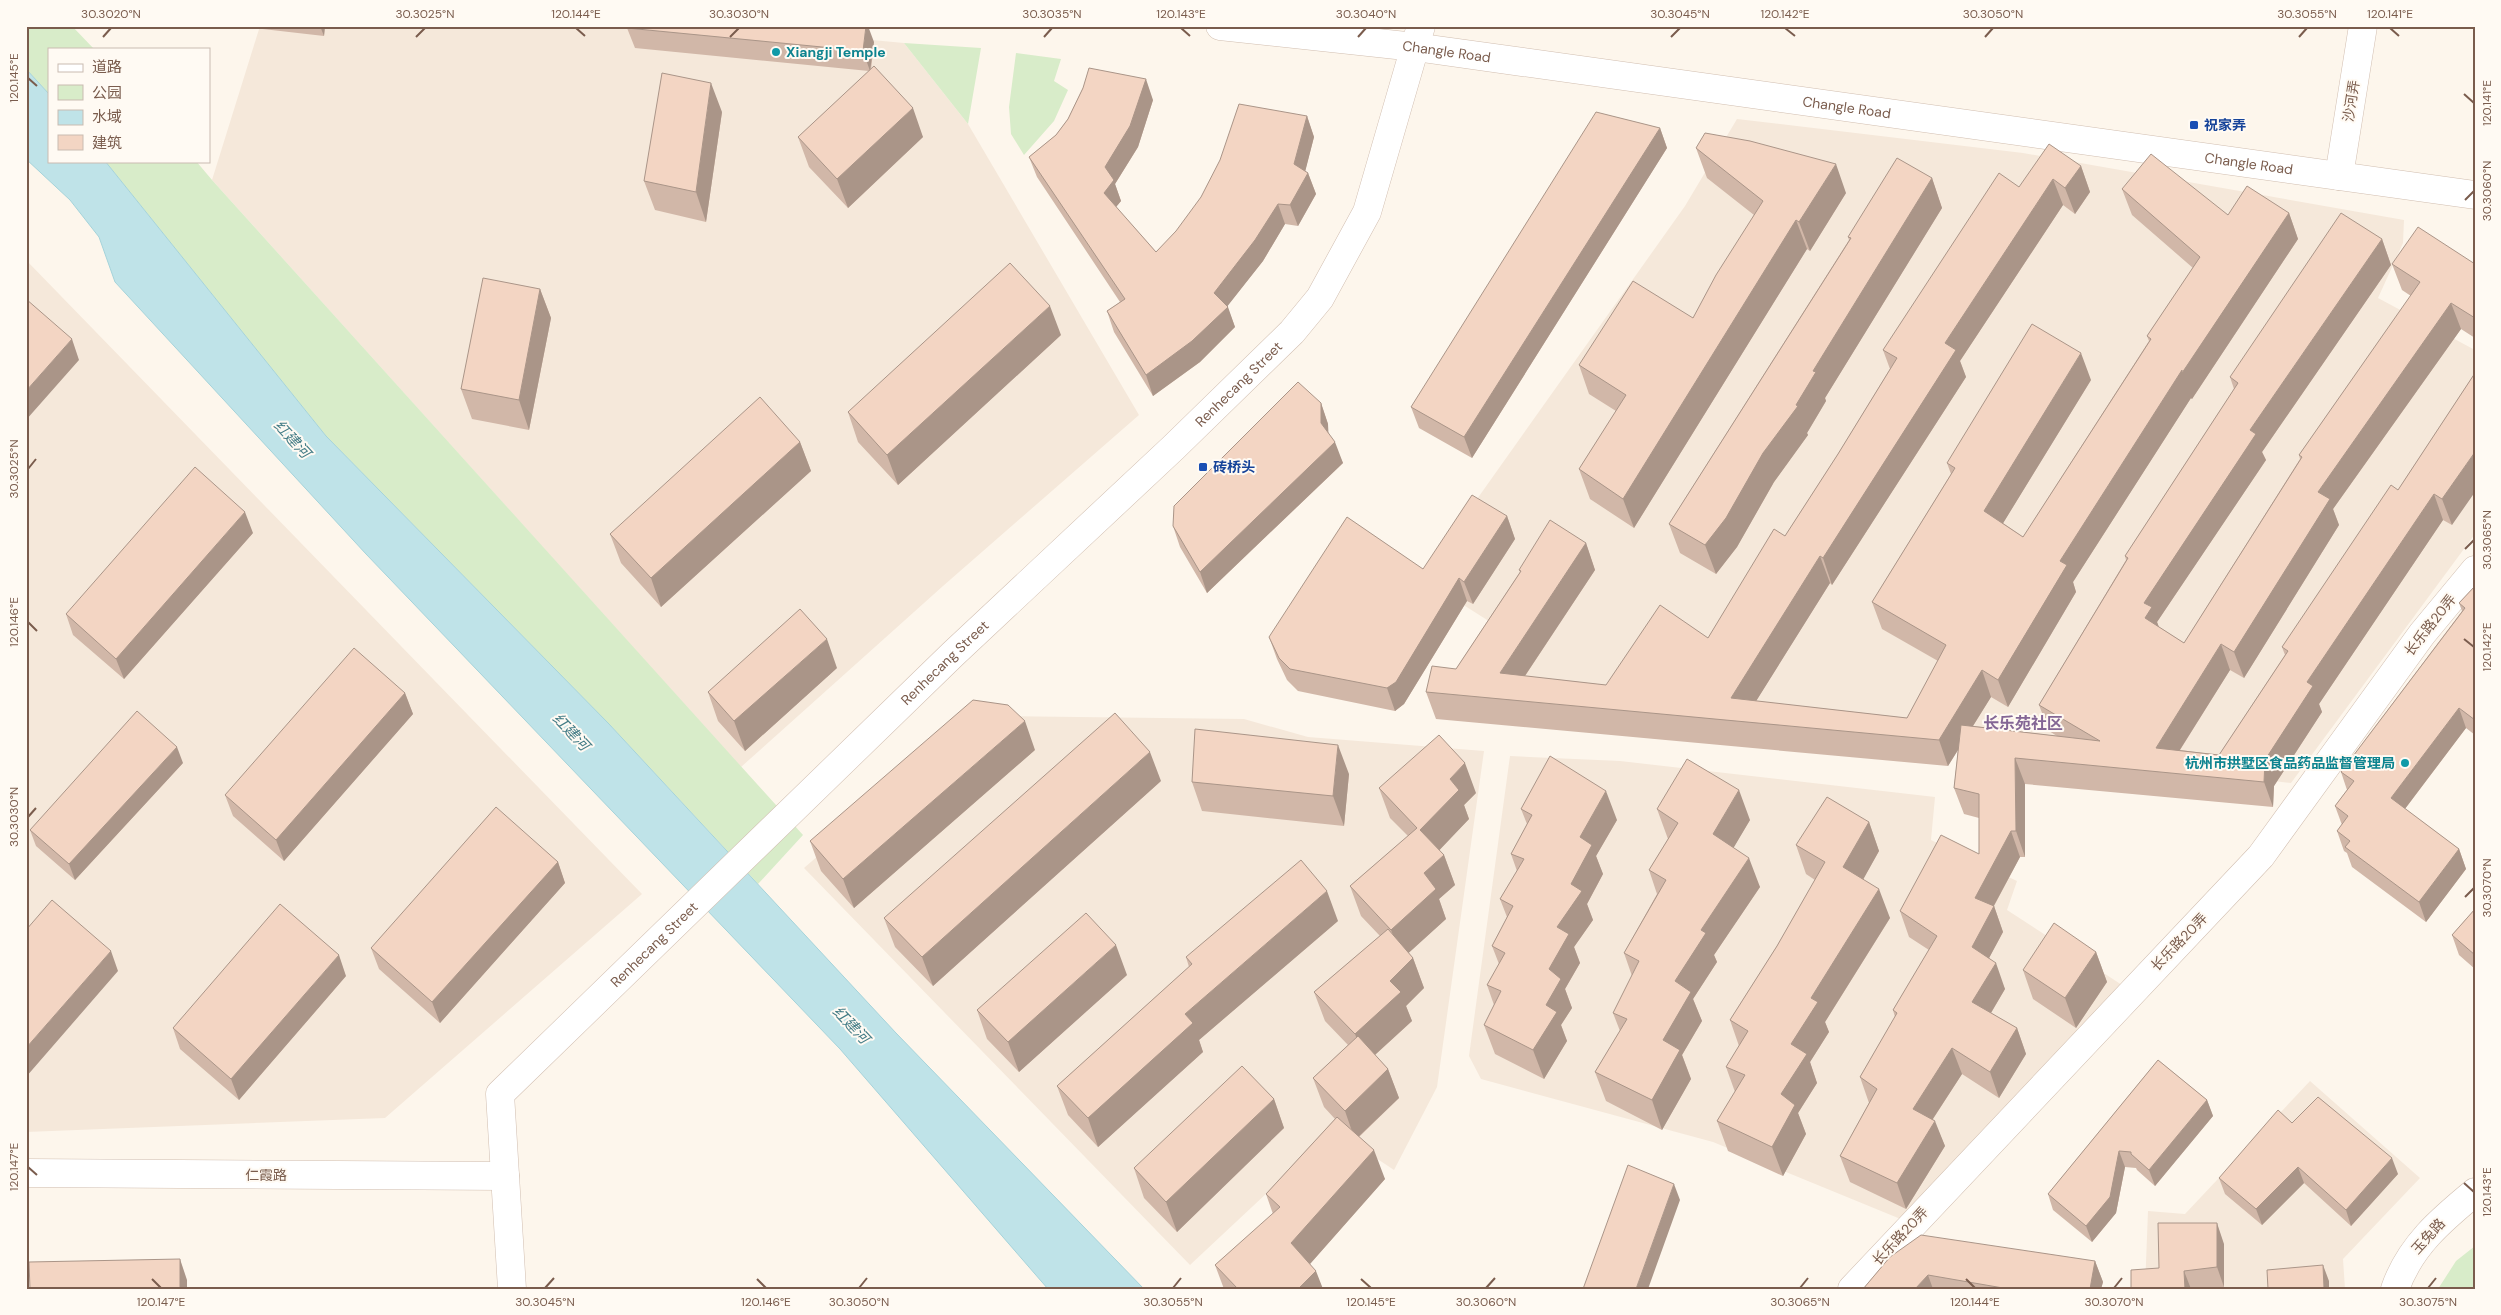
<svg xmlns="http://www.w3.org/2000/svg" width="2501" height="1315" viewBox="0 0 2501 1315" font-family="'DM Sans','Noto Sans SC',sans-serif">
	<rect width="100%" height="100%" fill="#fdf6ec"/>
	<!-- residential -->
	<path fill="#f5e8da" d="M260 26H722L904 43 968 124 1139 415 943 586 741 767 212 180Z
		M1737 119 2023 153 2404 220 2403 243 2378 298 2475 350V534L2291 783 1456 682 1495 625 1421 578 1685 206Z
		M26 260 642 894 385 1118 26 1132Z
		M992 716 1244 719 1308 737 1484 751 1437 1087 1394 1170 1334 1130 1190 1265 804 868 957 735Z
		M1510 756 1620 761 1935 797 1931 840 2017 881 2007 910 2122 985 1903 1220 1713 1142 1481 1079 1469 1056Z
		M2310 1081 2420 1178 2343 1259 2345 1289H2145L2148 1211 2185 1214Z"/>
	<!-- green -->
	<path fill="#d8ecc9" d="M26 26H72L94 49H49V94L26 69Z
		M904 43 981 48 968 124Z
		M1016 53 1061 59 1054 81 1068 90 1054 121 1024 155 1011 134 1009 107Z
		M105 161H196L212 180 803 835 758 884 609 724 326 436Z
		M2475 1246V1289H2438L2456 1261Z"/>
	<!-- water -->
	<path fill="#bfe3e8" stroke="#a5d3da" d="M26 69 49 94V161H105L326 436 609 724 896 1033 1144 1289H1048L840 1049 366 554 115 282 99 237 70 200 26 159Z"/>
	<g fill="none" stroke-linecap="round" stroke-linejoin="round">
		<!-- minor casing -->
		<g stroke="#d1beb0" stroke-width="29">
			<g id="minor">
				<path id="s1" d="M1220 26 1415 47 2475 195"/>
				<path d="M2339 176 2363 26"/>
				<path d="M26 1173 505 1176"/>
				<path id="s2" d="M512 1289 500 1094 953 654 1174 447 1292 332 1320 298 1367 212 1421 26"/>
				<path d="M1852 1289 2261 856 2422 634 2475 570"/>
				<path d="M2395 1289C2410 1246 2441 1220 2475 1192"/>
			</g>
		</g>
		<!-- minor -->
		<use href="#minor" stroke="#fff" stroke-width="28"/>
	</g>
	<!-- wall -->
	<path fill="#d1b7a8" d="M236 26H325L324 36Z
		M627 28 874 42 871 70 923 137 848 208 809 167 798 137 869 71 635 48Z
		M1083 88 1153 100 1138 147 1115 184 1121 201 1116 207 1156 252 1307 116 1314 137 1305 171 1308 173 1316 194 1298 226 1285 224 1263 261 1227 306 1235 327 1200 362 1153 396 1114 332 1107 311 1120 302 1037 177 1029 157 1056 135 1068 119Z
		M722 112 706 222 655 210 644 181Z
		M1660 128 1667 148 1472 458 1419 428 1411 407Z
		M1696 148 1846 193 1810 251 1807 249 1634 528 1590 499 1579 469 1616 411 1589 394 1579 365 1693 318 1754 215 1707 178Z
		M2081 166 2090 192 2075 214 2063 205 1960 361 1966 377 1832 585 1830 583 1756 701 1907 718 1938 661 1882 629 1872 602 1951 474 1947 463 2091 380 2003 523 2023 537 2149 341 2147 336 2193 268 2132 215 2122 189 2228 215 2289 213 2298 239 2192 399 2191 398 2073 582 2076 592 2008 707 1991 697 1973 726 2057 736 2049 731 2039 705 2126 560 2125 556 2234 389 2230 377 2382 239 2391 265 2262 452 2266 460 2157 622 2159 627 2184 643 2300 459 2299 455 2411 296 2402 290 2392 264H2475V338L2461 329 2333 509 2339 525 2244 678 2230 670 2180 750 2219 755 2285 655 2282 647 2398 490 2475 373 2452 525 2443 520 2319 704 2322 712 2274 786 2273 807 2025 784V857H2020L1994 906 2003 932 1989 958 2005 989 1991 1013 2017 1028 2026 1054 1999 1098 1962 1074 1933 1119 1945 1146 1906 1209 1850 1182 1840 1156 1869 1103 1860 1077 1895 1017 1893 1010 1929 950 1909 937 1900 911 1979 854V818L1964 814 1954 788 1958 750 1948 766 1436 719 1426 692 1456 669 1520 572 1519 570 1586 543 1595 570 1525 676 1606 685 1708 638 1785 536 1838 454 1890 369 1883 350 2019 187Z
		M1932 178 1942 208 1825 398 1826 401 1807 433 1808 435 1774 482 1737 547 1716 574 1680 553 1669 524 1849 240 1848 237Z
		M540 289 551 318 529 430 472 419 461 389Z
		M1061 335 898 485 858 442 848 412Z
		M1321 403 1328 424V433L1343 463 1207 593 1180 547 1173 526Z
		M800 442 811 471 661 607 621 563 610 534Z
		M1507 516 1515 539 1473 604 1467 601 1404 704 1395 711 1298 691 1287 680 1277 659 1269 637 1423 569Z
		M253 533 124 679 73 635 66 614Z
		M2475 586V735L2466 728 2405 809 2459 849 2466 869 2426 922 2352 867 2347 853 2344 851 2337 831 2342 825 2335 806 2347 790 2341 772 2462 611 2459 603Z
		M837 668 745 751 718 721 708 692Z
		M405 693 413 714 284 861 233 816 225 795Z
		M1035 750 854 908 821 871 810 841Z
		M183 763 75 880 36 846 30 830Z
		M1349 774 1344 826 1202 811 1192 782Z
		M1161 781 933 986 895 947 884 918Z
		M1379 788 1476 793 1464 805 1469 819 1439 850 1444 855 1455 885 1439 899 1446 919 1408 953 1413 958 1424 988 1406 1006 1412 1021 1375 1055 1388 1069 1399 1098 1359 1137 1385 1179 1310 1264 1323 1289H1224L1215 1265 1273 1214 1266 1194 1335 1119 1324 1107 1313 1078 1348 1045 1325 1021 1314 992 1380 936 1361 916 1350 886 1408 836 1390 818Z
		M1521 809 1617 820 1596 856 1603 874 1587 904 1593 920 1574 947 1580 963 1565 989 1572 1008 1561 1025 1567 1041 1544 1079 1495 1054 1484 1025 1494 1005 1487 985 1499 964 1492 946 1507 917 1500 899 1517 871 1511 854 1527 824Z
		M1657 809 1750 820 1733 848 1760 887 1714 955 1717 962 1693 999 1702 1021 1682 1055 1691 1079 1662 1130 1606 1101 1595 1072 1620 1031 1613 1013 1632 976 1624 953 1657 894 1649 870 1668 839Z
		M1869 822 1879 851 1863 879 1890 918 1825 1022 1829 1032 1810 1062 1817 1083 1798 1113 1806 1134 1783 1176 1728 1151 1717 1121 1735 1092 1726 1067 1739 1046 1730 1020 1777 946 1815 880 1806 874 1796 845Z
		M558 862 565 883 440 1023 379 969 371 948Z
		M2475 909V969L2459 955 2452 935Z
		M1338 921 1199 1040 1203 1052 1098 1147 1068 1115 1057 1086 1189 967 1186 957Z
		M2096 952 2107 982 2076 1028 2033 999 2023 970Z
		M1127 975 1019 1072 987 1039 977 1010Z
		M346 976 239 1100 180 1049 173 1028Z
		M2158 1060 2207 1100 2213 1116 2155 1186 2137 1170 2136 1168 2125 1167 2116 1213 2092 1242 2053 1210 2048 1194Z
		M1274 1099 1284 1128 1177 1232 1144 1198 1134 1168Z
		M2292 1123 2398 1174 2351 1226 2304 1183 2262 1225 2225 1194 2219 1178Z
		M2224 1244V1287L2213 1289H2131L2159 1268Z
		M1890 1257 2095 1261 2103 1282 2101 1289H1863Z"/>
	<!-- shaded-wall -->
	<path fill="#aa9588" d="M320 26H325L324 36Z
		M866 26H868L874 42 870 71 863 51Z
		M1146 79 1153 100 1138 147 1115 184 1121 201 1111 213 1104 193 1105 167Z
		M711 83 722 112 706 222 696 192Z
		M913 108 923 137 848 208 837 179Z
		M1307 116 1314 137 1302 184 1294 164Z
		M1660 128 1667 148 1472 458 1464 437Z
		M1836 164 1846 193 1810 251 1799 222Z
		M2081 166 2090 192 2075 214 2065 188Z
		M1308 173 1316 194 1298 226 1290 205Z
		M1932 178 1942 208 1825 398 1826 401 1807 433 1808 435 1774 482 1737 547 1716 574 1705 545 1763 453 1796 405 1813 371Z
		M2053 179 2063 205 1960 361 1966 377 1832 585 1823 558 1945 343Z
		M1278 204 1285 224 1263 261 1226 308 1228 307 1235 327 1200 362 1153 396 1146 375 1214 293Z
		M2289 213 2298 239 2192 399 2191 398 2073 582 2076 592 2008 707 1998 680 2060 561 2182 370Z
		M1796 220 1807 249 1634 528 1623 499Z
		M2382 239 2391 265 2262 452 2266 460 2157 622 2161 633 2145 618 2144 603 2250 430Z
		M540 289 551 318 529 430 519 400Z
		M2451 303 2461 329 2333 509 2339 525 2244 678 2234 652 2318 492Z
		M1050 306 1061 335 898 485 887 455Z
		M72 339 79 360 26 420V391Z
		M2081 353 2091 380 1994 538 1984 511Z
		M1321 403 1328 424 1329 444 1321 423Z
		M800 442 811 471 661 607 651 578Z
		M1335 442 1343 463 1207 593 1200 572Z
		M2475 452V492L2452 525 2442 499Z
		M2434 494 2443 520 2319 704 2322 712 2274 786 2273 807 2264 782 2265 760 2307 682Z
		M245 512 253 533 124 679 116 659Z
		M1507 516 1515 539 1473 604 1464 582Z
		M1586 543 1595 570 1509 700 1500 673Z
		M1820 556 1830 583 1743 722 1731 698Z
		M1459 578 1467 601 1404 704 1395 711 1387 688Z
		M827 639 837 668 745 751 734 721Z
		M2221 644 2230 670 2166 772 2156 748Z
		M1982 670 1991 697 1948 766 1939 740Z
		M405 693 413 714 284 861 276 840Z
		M2459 708 2466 728 2398 818 2391 798Z
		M1025 721 1035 750 854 908 843 879Z
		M1338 745 1349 774 1344 826 1333 796Z
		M177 747 183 763 75 880 69 864Z
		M1150 752 1161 781 933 986 922 957Z
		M2015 758 2025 784V857L2016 831Z
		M1465 763 1476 793 1464 805 1469 819 1431 859 1420 830 1450 779Z
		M1739 790 1750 820 1724 864 1713 834Z
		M1606 791 1617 820 1596 856 1603 874 1587 904 1593 920 1574 947 1580 963 1565 989 1572 1008 1561 1025 1567 1041 1544 1079 1533 1050 1546 1005 1549 969 1557 927 1571 884 1580 837Z
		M1869 822 1879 851 1854 896 1843 867Z
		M2011 831 2020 857 1984 924 1975 898Z
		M2459 849 2466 869 2426 922 2419 902Z
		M1444 855 1455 885 1439 899 1446 919 1402 959 1391 930 1424 873Z
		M1749 858 1760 887 1714 955 1717 962 1693 999 1702 1021 1682 1055 1691 1079 1662 1130 1652 1100 1663 1040 1675 981 1701 930Z
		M558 862 565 883 440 1023 432 1002Z
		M1879 889 1890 918 1825 1022 1829 1032 1810 1062 1817 1083 1798 1113 1806 1134 1783 1176 1772 1147 1781 1094 1791 1044 1811 998Z
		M1327 891 1338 921 1199 1040 1203 1052 1098 1147 1088 1118 1185 1014Z
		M1994 906 2003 932 1981 973 1972 947Z
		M1116 945 1127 975 1019 1072 1008 1042Z
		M111 951 118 971 26 1077V1048Z
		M2096 952 2107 982 2076 1028 2065 998Z
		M339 955 346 976 239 1100 231 1079Z
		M1413 958 1424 988 1406 1006 1412 1021 1366 1063 1355 1034 1390 981Z
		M1996 963 2005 989 1982 1028 1972 1002Z
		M2017 1028 2026 1054 1999 1098 1990 1072Z
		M1952 1048 1962 1074 1923 1134 1913 1109Z
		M1388 1069 1399 1098 1355 1140 1345 1111Z
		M1274 1099 1284 1128 1177 1232 1166 1202Z
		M2207 1100 2213 1116 2155 1186 2149 1170Z
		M1935 1121 1945 1146 1906 1209 1897 1183Z
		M1374 1150 1385 1179 1302 1273 1291 1243Z
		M2119 1151 2125 1167 2116 1213 2092 1242 2086 1226Z
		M2392 1158 2398 1174 2351 1226 2346 1210Z
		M2298 1167 2304 1183 2262 1225 2256 1209Z
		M1674 1184 1680 1200 1648 1289H1636Z
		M2217 1223 2224 1244V1287L2217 1267Z
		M180 1259 187 1280V1289H180Z
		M2095 1261 2103 1282 2101 1289H2090Z
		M2323 1265 2329 1281V1289H2324Z
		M1316 1271 1323 1289H1298Z
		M2184 1271 2191 1289H2185Z
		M1928 1275 1933 1289H1915Z"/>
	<!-- building -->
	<path fill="#f3d5c3" stroke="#aa9588" d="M627 26H866L863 51 627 28Z
		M874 66 913 108 837 179 798 137Z
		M1089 68 1146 79 1130 126 1105 167 1114 180 1104 193 1156 252 1176 231 1201 197 1220 160 1239 104 1307 116 1294 164 1308 173 1290 205 1278 204 1255 240 1214 293 1228 307 1192 341 1146 375 1107 311 1125 299 1029 157 1056 135 1068 119 1083 88Z
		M662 73 711 83 696 192 644 181Z
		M1596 112 1660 128 1464 437 1411 407Z
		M1705 133 1750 141 1836 164 1799 222 1796 220 1623 499 1579 469 1626 395 1579 365 1633 281 1693 318 1716 275 1763 201 1696 148Z
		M2049 144 2081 166 2065 188 2053 179 1945 343 1956 350 1823 558 1820 556 1731 698 1907 718 1946 645 1872 602 1955 468 1947 463 2032 324 2081 353 1984 511 2023 537 2151 339 2147 336 2200 257 2122 189 2151 154 2228 215 2247 186 2289 213 2182 373V370L2060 561 2067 565 1998 680 1982 670 1939 740 1426 692 1432 666 1456 669 1521 571 1519 570 1550 520 1586 543 1500 673 1606 685 1660 605 1708 638 1774 529 1785 536 1838 454 1897 358 1883 350 1999 173 2019 187Z
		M1897 158 1932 178 1813 371 1816 372 1796 405 1798 406 1763 453 1726 518 1705 545 1669 524 1851 238 1848 237Z
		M2341 213 2382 239 2250 430 2256 434 2144 603 2152 607 2145 618 2184 643 2302 457 2299 455 2420 282 2392 264 2418 227 2475 264V318L2451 303 2318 492 2330 499 2234 652 2221 644 2156 748 2219 755 2288 651 2282 647 2391 485 2398 490 2475 373V452L2442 499 2434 494 2307 682 2313 686 2265 760 2264 782 2015 758 2016 831H2011L1975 898 1994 906 1972 947 1996 963 1972 1002 2017 1028 1990 1072 1952 1048 1913 1109 1935 1121 1897 1183 1840 1156 1877 1089 1860 1077 1897 1013 1893 1010 1937 936 1900 911 1941 835 1979 854V794L1954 788 1961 725 2100 741 2039 705 2128 558 2125 556 2238 383 2230 377Z
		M1010 263 1050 306 887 455 848 412Z
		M483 278 540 289 519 400 461 389Z
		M26 299 72 339 26 391Z
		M1298 382 1321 403V423L1335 442 1200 572 1173 526 1174 506Z
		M760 397 800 442 651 578 610 534Z
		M195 467 245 512 116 659 66 614Z
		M1472 495 1507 516 1464 582 1459 578 1396 682 1387 688 1290 669 1279 658 1269 637 1347 517 1423 569Z
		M2475 586V720L2459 708 2391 798 2459 849 2419 902 2345 847 2350 841 2337 831 2348 816 2335 806 2354 781 2341 772 2465 608 2459 603Z
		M800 609 827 639 734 721 708 692Z
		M354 648 405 693 276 840 225 795Z
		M973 700 1008 705 1025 721 843 879 810 841Z
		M137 711 177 747 69 864 30 830Z
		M1115 713 1150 752 922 957 884 918Z
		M1195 729 1338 745 1333 796 1192 782Z
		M1439 735 1465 763 1450 779 1459 790 1420 830 1444 855 1424 873 1436 889 1391 930 1350 886 1417 828 1379 788Z
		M1550 756 1606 791 1580 837 1592 845 1571 884 1582 891 1557 927 1569 934 1549 969 1561 979 1546 1005 1557 1012 1533 1050 1484 1025 1501 991 1487 985 1505 953 1492 946 1513 906 1500 899 1524 859 1511 854 1532 815 1521 809Z
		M1687 759 1739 790 1713 834 1749 858 1701 930 1706 933 1675 981 1691 992 1663 1040 1680 1050 1652 1100 1595 1072 1627 1019 1613 1013 1639 961 1624 953 1666 880 1649 870 1678 823 1657 809Z
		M1827 797 1869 822 1843 867 1879 889 1811 998 1818 1002 1791 1044 1807 1054 1781 1094 1795 1105 1772 1147 1717 1121 1745 1075 1726 1067 1748 1031 1730 1020 1777 946 1825 862 1796 845Z
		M496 807 558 862 432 1002 371 948Z
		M1301 860 1327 891 1185 1014 1193 1023 1088 1118 1057 1086 1192 964 1186 957Z
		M52 900 111 951 26 1048V930Z
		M280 904 339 955 231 1079 173 1028Z
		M2475 909V955L2452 935Z
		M1086 913 1116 945 1008 1042 977 1010Z
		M2054 923 2096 952 2065 998 2023 970Z
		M1388 929 1413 958 1390 981 1401 992 1355 1034 1314 992Z
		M1358 1036 1388 1069 1345 1111 1313 1078Z
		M2158 1060 2207 1100 2149 1170 2131 1154V1152L2119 1151 2110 1197 2086 1226 2048 1194Z
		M1242 1066 1274 1099 1166 1202 1134 1168Z
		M2318 1097 2392 1158 2346 1210 2298 1167 2256 1209 2219 1178 2278 1110 2292 1123Z
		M1337 1117 1374 1150 1291 1243 1316 1271 1298 1289H1238L1215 1265 1280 1207 1266 1194Z
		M1628 1165 1674 1184 1636 1289H1583Z
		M2158 1223H2217V1267L2184 1271 2185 1289H2131V1270L2159 1268Z
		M1921 1235 2095 1261 2090 1289H2003V1288L1928 1275 1915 1289H1863L1890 1257Z
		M180 1259V1289H30L29 1262Z
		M2323 1265 2324 1289H2268L2267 1270Z"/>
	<!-- ticks -->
	<path fill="none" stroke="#7a5c4d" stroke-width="2" d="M576 28 585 36M1181 28 1190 36M1785 28 1795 36M2390 28 2399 36M103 37 111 28M416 37 425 28M730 37 739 28M1044 37 1052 28M1358 37 1366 28M1671 37 1680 28M1985 37 1993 28M2299 37 2307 28M28 78 37 86M2464 94 2474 103M2465 200 2474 191M28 469 36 459M2465 549 2474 540M28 622 37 631M2464 639 2474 647M28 817 36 808M2465 897 2474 888M28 1167 37 1175M2464 1183 2474 1192M152 1279 161 1288M757 1279 766 1288M1361 1279 1371 1288M1966 1279 1975 1288M545 1288 554 1278M859 1288 867 1278M1173 1288 1181 1278M1486 1288 1495 1278M1800 1288 1808 1278M2114 1288 2122 1278M2428 1288 2436 1278"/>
	<!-- markers -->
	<g fill="#0f9aa8" stroke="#fffaf3" stroke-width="2">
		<circle cx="776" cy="52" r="5"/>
		<circle cx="2405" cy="763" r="5"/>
	</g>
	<g fill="#1a4fb4" stroke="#fffaf3" stroke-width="2">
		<rect x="2189" y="120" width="10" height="10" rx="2.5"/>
		<rect x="1198" y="462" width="10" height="10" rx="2.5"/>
	</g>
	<g text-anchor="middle" stroke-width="4" stroke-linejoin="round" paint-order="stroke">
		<!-- culture labels -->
		<g font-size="14" font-weight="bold" fill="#0d838f" stroke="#fffaf3" text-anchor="start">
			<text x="786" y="57">Xiangji Temple</text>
			<text x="2395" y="768" text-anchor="end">杭州市拱墅区食品药品监督管理局</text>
		</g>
		<!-- street labels -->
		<g font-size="14" fill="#7a5c4d" stroke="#fffaf3">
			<text dy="5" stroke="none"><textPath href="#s1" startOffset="228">Changle Road</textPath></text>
			<text transform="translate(2351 101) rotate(-81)" y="5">沙河弄</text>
			<text dy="5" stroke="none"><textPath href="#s1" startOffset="632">Changle Road</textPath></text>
			<text dy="5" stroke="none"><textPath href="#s1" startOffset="1038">Changle Road</textPath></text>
			<text dy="5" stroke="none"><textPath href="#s2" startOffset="1220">Renhecang Street</textPath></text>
			<text transform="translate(2430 625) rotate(-52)" y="5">长乐路20弄</text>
			<text dy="5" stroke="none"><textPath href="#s2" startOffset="815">Renhecang Street</textPath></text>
			<text transform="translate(2179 942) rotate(-46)" y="5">长乐路20弄</text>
			<text dy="5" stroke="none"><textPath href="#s2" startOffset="410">Renhecang Street</textPath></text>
			<text x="266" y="1180">仁霞路</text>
			<text transform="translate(1900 1236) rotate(-47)" y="5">长乐路20弄</text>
			<text transform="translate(2428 1236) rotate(-48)" y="5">玉兔路</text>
		</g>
		<!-- transit labels -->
		<g font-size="14" font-weight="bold" fill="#164399" stroke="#fffaf3" text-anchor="start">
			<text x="2204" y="130">祝家弄</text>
			<text x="1213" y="472">砖桥头</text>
		</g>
		<!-- water labels -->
		<g font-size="15" font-style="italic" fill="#437c86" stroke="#fffaf3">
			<text transform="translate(292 439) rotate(47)" y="5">红建河</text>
			<text transform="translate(571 732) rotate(46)" y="5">红建河</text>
			<text transform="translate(851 1025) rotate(46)" y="5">红建河</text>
		</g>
		<!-- quarter labels -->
		<g font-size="16" font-weight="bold" fill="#846695" stroke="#fffaf3">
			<text x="2023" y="729">长乐苑社区</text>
		</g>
	</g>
	<!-- border -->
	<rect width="2501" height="1315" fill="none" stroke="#fffaf3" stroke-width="55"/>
	<!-- legend -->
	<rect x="48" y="48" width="162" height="115" fill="#fffaf3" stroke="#cabbb1"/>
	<rect x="58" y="64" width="25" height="8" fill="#ffffff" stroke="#cabbb1"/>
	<text x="92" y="72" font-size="15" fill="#7a5c4d">道路</text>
	<rect x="58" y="85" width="25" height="15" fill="#d8ecc9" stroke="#cabbb1"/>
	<text x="92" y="98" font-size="15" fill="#7a5c4d">公园</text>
	<rect x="58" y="110" width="25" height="15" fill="#bfe3e8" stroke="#cabbb1"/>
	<text x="92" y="122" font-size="15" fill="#7a5c4d">水域</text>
	<rect x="58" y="135" width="25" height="15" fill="#f3d5c3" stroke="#cabbb1"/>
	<text x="92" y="148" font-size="15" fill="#7a5c4d">建筑</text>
	<rect x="28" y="28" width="2446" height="1260" fill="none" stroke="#7a5c4d" stroke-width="2"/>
	<g font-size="12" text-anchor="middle" fill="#7a5c4d">
		<text x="111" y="18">30.3020°N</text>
		<text x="425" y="18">30.3025°N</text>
		<text x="576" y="18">120.144°E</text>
		<text x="739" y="18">30.3030°N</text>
		<text x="1052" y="18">30.3035°N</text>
		<text x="1181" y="18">120.143°E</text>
		<text x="1366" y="18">30.3040°N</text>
		<text x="1680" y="18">30.3045°N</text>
		<text x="1785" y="18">120.142°E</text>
		<text x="1993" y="18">30.3050°N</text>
		<text x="2307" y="18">30.3055°N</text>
		<text x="2390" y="18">120.141°E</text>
		<text transform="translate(14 78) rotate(-90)" y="4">120.145°E</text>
		<text transform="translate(2487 103) rotate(-90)" y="4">120.141°E</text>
		<text transform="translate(2487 191) rotate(-90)" y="4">30.3060°N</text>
		<text transform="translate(14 469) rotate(-90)" y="4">30.3025°N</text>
		<text transform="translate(2487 540) rotate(-90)" y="4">30.3065°N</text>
		<text transform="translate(14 622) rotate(-90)" y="4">120.146°E</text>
		<text transform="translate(2487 647) rotate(-90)" y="4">120.142°E</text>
		<text transform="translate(14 817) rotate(-90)" y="4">30.3030°N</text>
		<text transform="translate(2487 888) rotate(-90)" y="4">30.3070°N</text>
		<text transform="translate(14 1167) rotate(-90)" y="4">120.147°E</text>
		<text transform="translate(2487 1192) rotate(-90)" y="4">120.143°E</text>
		<text x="161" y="1306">120.147°E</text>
		<text x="545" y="1306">30.3045°N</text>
		<text x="766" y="1306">120.146°E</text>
		<text x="859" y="1306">30.3050°N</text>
		<text x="1173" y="1306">30.3055°N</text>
		<text x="1371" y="1306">120.145°E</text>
		<text x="1486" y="1306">30.3060°N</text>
		<text x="1800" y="1306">30.3065°N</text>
		<text x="1975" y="1306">120.144°E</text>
		<text x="2114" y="1306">30.3070°N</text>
		<text x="2428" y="1306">30.3075°N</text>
	</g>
</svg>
